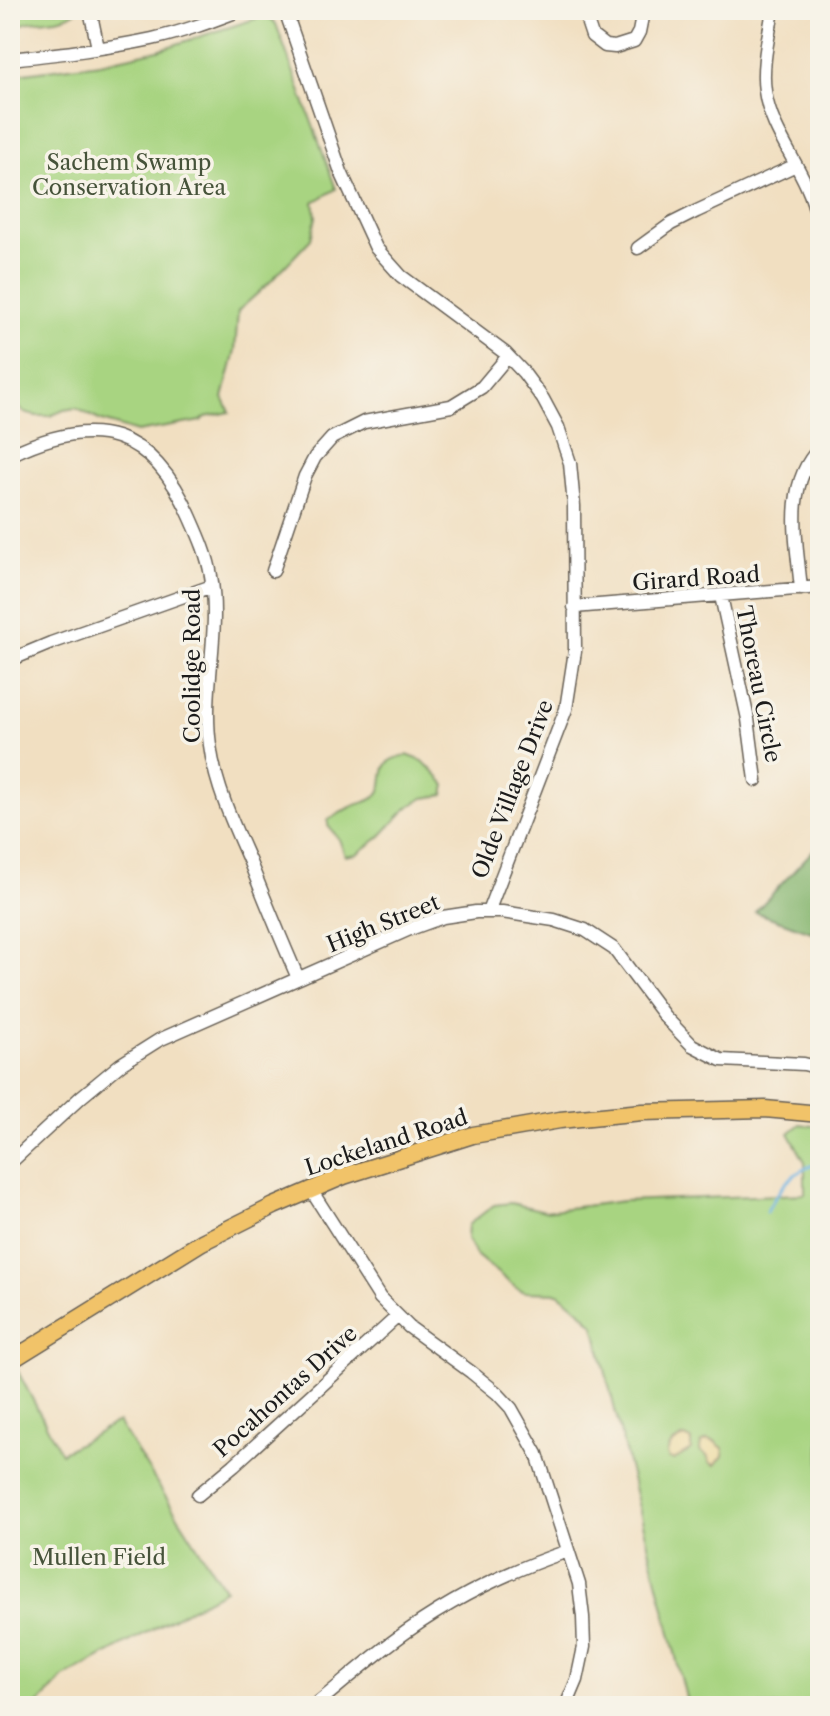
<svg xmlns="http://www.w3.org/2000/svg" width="830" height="1716" viewBox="0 0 830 1716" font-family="'Libre Caslon Text',serif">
	<rect width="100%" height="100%" fill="#f7f3e8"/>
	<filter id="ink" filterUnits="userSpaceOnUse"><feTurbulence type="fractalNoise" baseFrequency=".0125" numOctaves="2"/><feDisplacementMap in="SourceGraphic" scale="16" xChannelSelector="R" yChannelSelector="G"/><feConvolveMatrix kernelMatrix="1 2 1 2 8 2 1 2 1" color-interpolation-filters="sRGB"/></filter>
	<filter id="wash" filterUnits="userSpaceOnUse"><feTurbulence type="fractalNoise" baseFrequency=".006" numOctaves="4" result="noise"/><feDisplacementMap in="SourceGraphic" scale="32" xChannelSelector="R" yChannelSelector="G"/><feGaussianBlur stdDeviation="1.8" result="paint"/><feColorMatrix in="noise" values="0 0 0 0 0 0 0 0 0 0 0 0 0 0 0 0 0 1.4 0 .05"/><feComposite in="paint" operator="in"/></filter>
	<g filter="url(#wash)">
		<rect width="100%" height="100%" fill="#f1dfc1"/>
		<!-- green -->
		<path fill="#a8d481" stroke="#62784e" stroke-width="2" d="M10 10H77C63 22 46 19 30 22 23 23 16 27 10 30Z
			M261 17C268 17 272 18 276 24L336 189 314 202 316 217 311 239 269 283 238 311 235 351 223 398 230 412 206 417 201 421 137 432 99 420 76 408 64 410 50 416H36L25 413 15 404 10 387V166L12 165 10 159V75L100 63 158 50Z
			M407 755 423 761 446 785 444 795 424 798 408 807 380 837 357 854 345 856 339 839 328 826V819C336 816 343 811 351 807 358 803 368 803 375 797 392 782 370 762 407 755Z
			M800 1124 820 1127V1706H688L594 1325 580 1310 558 1293 525 1292 516 1288 476 1255 467 1239 468 1225 494 1205 511 1203 545 1211 623 1201 805 1194V1162L789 1133Z
			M17 1370 61 1453 118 1422 225 1590 64 1677 37 1706H10V1375Z"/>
		<!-- forest -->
		<path fill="#86b66f" stroke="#516946" stroke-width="2" d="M820 843V935L755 912Z"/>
		<!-- sand -->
		<path fill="#eeda9e" stroke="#857b5d" stroke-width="2" d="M685 1437 691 1440V1450L674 1460 669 1459 667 1454C668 1445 677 1439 685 1437Z
			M707 1440 715 1442 724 1449 723 1456 715 1465 710 1463 707 1456 700 1451 701 1443Z"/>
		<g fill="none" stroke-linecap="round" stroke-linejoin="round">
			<!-- stream -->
			<path stroke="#6cb2e2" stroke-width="3" d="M766 1212C781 1187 791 1171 820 1163"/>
		</g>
	</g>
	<g filter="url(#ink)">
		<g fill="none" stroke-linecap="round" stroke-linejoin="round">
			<!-- minor casing -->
			<g stroke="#676056" stroke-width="15">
				<path id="minor" d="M90 10 98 48
					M285 10 341 172 376 248 401 276 505 353 523 372 543 399 558 427 570 463 574 506 575 651 566 709 488 912
					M593 10 588 24 592 36 605 46 615 47 634 41 639 32 643 12
					M773 10C769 35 761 66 765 91 771 137 809 172 817 218
					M10 59C57 54 105 49 152 39 183 32 212 21 241 10
					M638 248 671 224 697 211 796 165
					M10 455C96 413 152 429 191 518 199 536 208 556 211 576 221 632 202 689 210 745 215 785 233 824 249 860 265 900 281 939 298 978
					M273 571 305 476 315 457 332 438 364 422 451 406 482 387 508 356
					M801 589C797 543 783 485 820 448
					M721 596 748 719 756 780
					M574 607 820 587
					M10 660 51 643 212 586
					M10 1163 81 1097 121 1064 159 1040 410 929 443 917 476 912H502L554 920 585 930 614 949 665 1017 692 1045 721 1060 804 1064 820 1068
					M311 1190 380 1298 409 1327 471 1372 497 1393 511 1408 537 1454 579 1584 583 1617 584 1647 577 1680 566 1706
					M198 1495 234 1465 398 1316
					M314 1706C340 1685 365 1663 391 1643 444 1603 505 1572 568 1551"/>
			</g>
			<!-- major casing -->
			<g stroke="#676056" stroke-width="19">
				<path id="major" d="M10 1361 202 1242 274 1206 344 1176 473 1135 560 1120 642 1112 765 1109 820 1114"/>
			</g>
			<!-- minor -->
			<use href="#minor" stroke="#fff" stroke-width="12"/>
			<!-- major -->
			<use href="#major" stroke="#f1c369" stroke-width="16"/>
		</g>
	</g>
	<g text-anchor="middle" stroke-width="7" stroke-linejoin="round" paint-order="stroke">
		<!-- park labels -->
		<g font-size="22" fill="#46533a" stroke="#f7f3e8">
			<text x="129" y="170">Sachem Swamp<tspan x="129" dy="25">Conservation Area</tspan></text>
			<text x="99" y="1565">Mullen Field</text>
		</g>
		<!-- street labels -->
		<g font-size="22" fill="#1c1c1c" stroke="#f7f3e8">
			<text transform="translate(696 578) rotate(-4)" y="8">Girard Road</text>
			<text transform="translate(192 666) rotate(-90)" y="8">Coolidge Road</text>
			<text transform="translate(759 684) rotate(79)" y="8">Thoreau Circle</text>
			<text transform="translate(512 789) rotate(-69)" y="8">Olde Village Drive</text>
			<text transform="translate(383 923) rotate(-22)" y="8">High Street</text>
			<text transform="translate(386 1142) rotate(-18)" y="8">Lockeland Road</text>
			<text transform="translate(285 1391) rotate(-42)" y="8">Pocahontas Drive</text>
		</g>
	</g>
	<!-- margin -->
	<rect width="830" height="1716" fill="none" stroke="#f7f3e8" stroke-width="40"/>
</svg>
